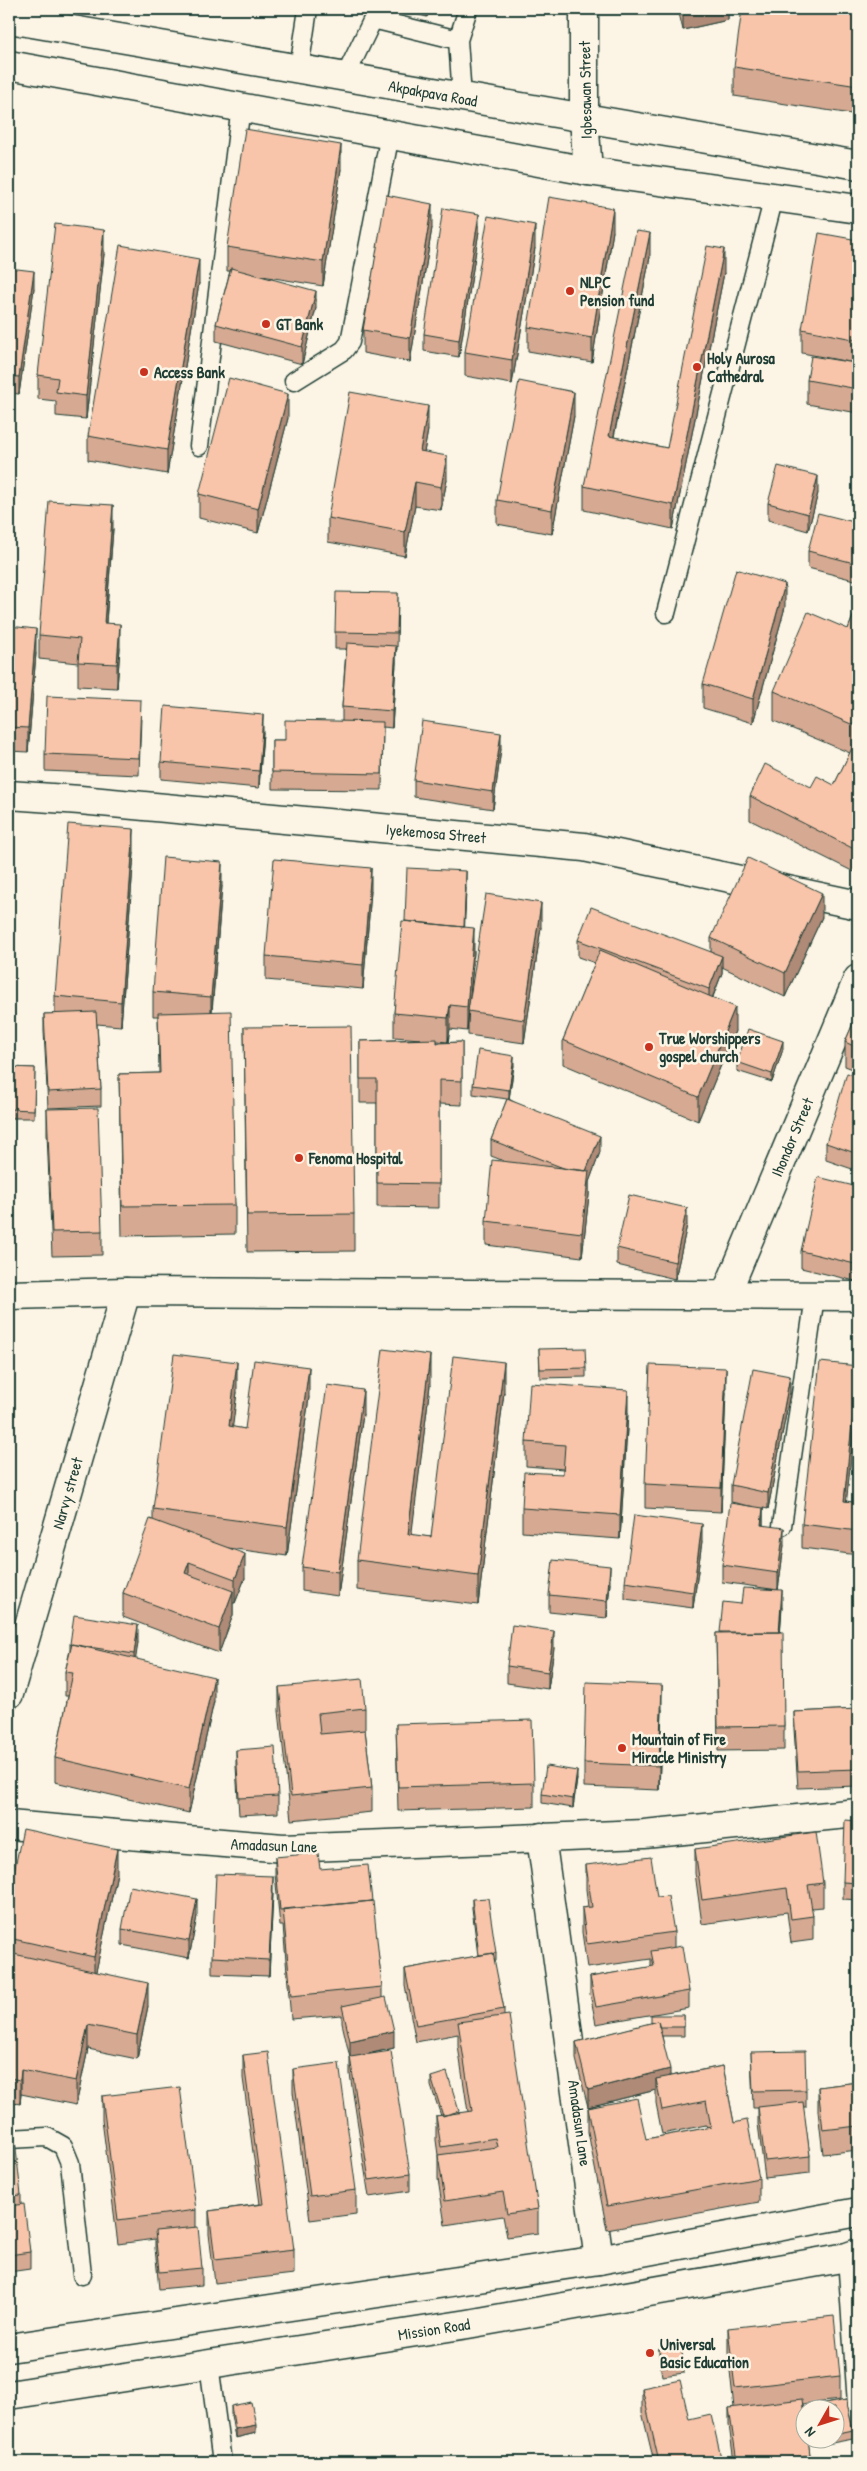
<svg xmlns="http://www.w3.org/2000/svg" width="867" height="2471" viewBox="0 0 867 2471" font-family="'Patrick Hand',sans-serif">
	<rect width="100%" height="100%" fill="#fcf5e5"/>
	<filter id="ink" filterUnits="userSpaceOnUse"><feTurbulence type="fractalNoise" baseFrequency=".02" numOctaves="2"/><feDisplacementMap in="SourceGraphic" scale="10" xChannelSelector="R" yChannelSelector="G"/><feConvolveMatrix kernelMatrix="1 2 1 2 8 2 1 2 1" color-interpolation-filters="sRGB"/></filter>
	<g filter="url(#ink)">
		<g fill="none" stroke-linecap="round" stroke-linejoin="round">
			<!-- service casing -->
			<g stroke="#1f3d34" stroke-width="21">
				<path id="service" d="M458 40 468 9
					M299 69 308 9
					M345 77 373 19 458 40 462 97
					M294 381 344 350 350 342 390 134
					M199 446 241 106
					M666 613 774 197
					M782 1526 815 1296
					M9 2139 47 2137 63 2146 70 2163 82 2275
					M847 2257 858 2419
					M209 2364 222 2462"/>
			</g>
			<!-- minor casing -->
			<g stroke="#1f3d34" stroke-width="31">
				<path id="minor" d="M584 9V119L588 171
					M9 795 80 800 584 847 858 905
					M726 1294 858 979
					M9 1694 126 1292
					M9 1825 283 1848 644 1834 858 1813
					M541 1837 599 2260"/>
			</g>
			<!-- tertiary casing -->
			<g stroke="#1f3d34" stroke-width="31">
				<path id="tertiary" d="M9 1295 126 1292 858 1296
					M9 2348 599 2260 858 2212
					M9 2395 468 2324 847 2257 858 2253"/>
			</g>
			<!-- trunk casing -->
			<g stroke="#1f3d34" stroke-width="31">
				<path id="trunk" d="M9 19 858 165
					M9 65 588 171 858 209"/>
			</g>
			<!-- service -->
			<use href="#service" stroke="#fcf5e5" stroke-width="18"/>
			<!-- minor -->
			<use href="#minor" stroke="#fcf5e5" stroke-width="28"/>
			<!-- tertiary -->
			<use href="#tertiary" stroke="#fcf5e5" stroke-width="28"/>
			<!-- trunk -->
			<use href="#trunk" stroke="#fcf5e5" stroke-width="28"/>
		</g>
		<!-- wall -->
		<path fill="#d6a992" stroke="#1f3d34" d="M394 9H429L427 17Z
			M678 9H728V20L683 30Z
			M858 9V115L734 96V67L819 10Z
			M341 169 323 286 262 276 316 308 302 364 216 341V324L230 271H227V247Z
			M432 228 410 362 363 353V330Z
			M479 231 459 357 424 351V334Z
			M613 231 592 362 528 351V327Z
			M858 240V413L807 404V380L855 363 802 353V329Z
			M535 248 512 384 465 376V352Z
			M104 254 86 419 56 416V401L38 399V375Z
			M650 257 614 437 667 448 724 273 673 529 584 510V486Z
			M9 268 34 288 19 394 9 393Z
			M199 283 167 474 88 460V436Z
			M574 416 552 534 497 524V500Z
			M288 418 258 533 199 518V494Z
			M428 430 424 452 447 480 441 510 415 506 405 556 328 542V518Z
			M818 493 808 531 768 520V503Z
			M858 523V581L808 568V551Z
			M113 529 106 623 120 648 117 688 78 686V663L39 659V635Z
			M398 593 397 650H396V663L392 728 383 727 382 790 272 789V740H285L342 721V707L346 649H335V632Z
			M858 604V864L854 872 750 820V796L834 785 850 753 774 721V691L848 629Z
			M785 607 753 723 703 708V684Z
			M9 626 36 653 28 752 9 751Z
			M141 717 139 775 45 771V754Z
			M263 732 259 788 161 779V762Z
			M501 749 493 809 414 797V780Z
			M134 853 121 1026 97 1024 101 1089V1106L48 1108 44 1031V1014H55V996Z
			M222 886 212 1012 235 1205V1234L122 1236 119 1074 159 1073 158 1016H153V992Z
			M466 888 464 927 474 952 469 1007 541 927 524 1043 468 1035V1013L467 1031 450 1029 448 1042 437 1041V1043L462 1042V1105L439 1104V1208L377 1207V1103H360V1041L421 1039 394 1037V1013L405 921Z
			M371 891 363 989 266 980V956Z
			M822 917 785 997 722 967V973L713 997 735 1031 698 1121 563 1064V1040L595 963 578 957V940L711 952V938Z
			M858 1012V1071L845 1066V1042Z
			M244 1027 354 1214V1251L247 1252Z
			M783 1049 772 1082 737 1071V1062Z
			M514 1065 509 1099 600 1152 589 1182V1195L582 1257 486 1245V1221L504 1161 491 1156V1140L507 1099 473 1094V1085Z
			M9 1067 35 1068 34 1118H9Z
			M858 1076V1171L826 1160V1143Z
			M47 1109 102 1231V1255L52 1256 47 1133Z
			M858 1187V1266L855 1281 801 1268V1251Z
			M687 1225 675 1279 617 1265V1248Z
			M539 1349 586 1368V1377L540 1378Z
			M430 1385 411 1535 431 1537 504 1392 478 1605 357 1590V1560Z
			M858 1390 846 1501 853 1502 858 1455V1555L802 1548V1524Z
			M237 1392 232 1427 245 1429 309 1397 287 1556 228 1548 245 1578 235 1603H233V1615L219 1653 123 1617V1593L153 1521V1509Z
			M726 1392 721 1512 645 1508V1484Z
			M790 1393 768 1509 763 1508V1525L784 1545 778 1590 722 1582V1565L754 1507 731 1502V1485Z
			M628 1413 620 1539 522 1532V1508L563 1474V1469L526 1466V1442Z
			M363 1414 338 1596 302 1591V1567Z
			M702 1541 693 1608 625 1599V1582Z
			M610 1583 607 1618 549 1612V1595Z
			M782 1607 780 1632 784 1726V1750L718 1751 716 1633H720Z
			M138 1642 135 1659 214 1701 189 1813 55 1782V1758L68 1696H65V1672L70 1650V1644Z
			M554 1648 548 1689 507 1683V1666Z
			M279 1687 365 1708V1730L372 1788V1812L291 1820 279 1711Z
			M662 1709 659 1790 584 1787V1763Z
			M858 1709V1786L798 1788 794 1729V1712Z
			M396 1724 534 1783V1807L398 1811Z
			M236 1750 278 1796V1813L239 1815 236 1766Z
			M577 1779 573 1808 542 1803V1794Z
			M858 1821V1900L843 1899V1882Z
			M695 1849 823 1883V1907L811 1908 813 1916V1940L791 1943 787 1912 702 1924 695 1873Z
			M275 1857 320 1869 372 1901 382 1987V1998L394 2048 364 2055 410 2174V2191L369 2197 350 2074V2058L342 2023V2015L291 2019 283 1926H280L275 1874Z
			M586 1865 657 1897 674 1932V1947L689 1991V2008L596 2024 590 1994V1977L651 1967V1959L587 1968 582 1932V1908L588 1907 586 1889Z
			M117 1873 96 1971 148 2006 137 2059 88 2049 76 2105 21 2094 20 2104 9 2102V1896Z
			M273 1893 269 1976 212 1974V1957Z
			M472 1899 496 1953V1961L494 1962 504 2009V2016L538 2209V2233L507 2237 503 2216 445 2225 438 2179V2155L436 2140V2116H441L431 2086V2077L459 2113 468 2112 458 2046V2034L416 2042 405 1986V1969L478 1956 472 1908Z
			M197 1916 189 1958 122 1945V1929Z
			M853 2008H858V2071L853 2032Z
			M684 2015V2036H662L670 2076 723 2066 734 2123 759 2178V2202L607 2230 588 2132V2108L646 2139 707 2128 706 2125 662 2134 656 2103V2090L588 2107 576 2059V2042Z
			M751 2052 806 2090V2107H803L810 2156V2173L765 2178 758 2124V2108H753Z
			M243 2055 294 2250V2274L215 2283 209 2234V2211L260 2204 243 2078Z
			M293 2069 356 2190V2214L310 2220 293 2092Z
			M858 2082V2150L823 2154 818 2111V2087Z
			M102 2096 196 2210V2228L202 2268V2285L159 2289 155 2248V2239L118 2244 102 2120Z
			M9 2141 21 2195V2204L30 2252V2269L9 2272Z
			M728 2328 840 2376V2400L803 2404 810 2455V2462H734L729 2425V2408H734L728 2352Z
			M659 2349 684 2365V2373L662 2376 659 2358Z
			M642 2388 689 2419 722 2462H654L642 2412Z
			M846 2400 853 2430V2439L821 2445 819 2438H834V2408H814V2406Z
			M231 2406 256 2433 235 2438 231 2415Z"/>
		<!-- shaded-wall -->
		<path fill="#ae8a77" stroke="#1f3d34" d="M427 9H429L427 17Z
			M702 9H728V20L683 30V13Z
			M341 145V169L323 286V262Z
			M432 204V228L410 362V338Z
			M613 208V231L592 362V338Z
			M479 214V231L459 357V340Z
			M535 225V248L512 384V360Z
			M104 230V254L86 419V396Z
			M650 233V257L609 460V436Z
			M724 249V273L673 529V505Z
			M199 259V283L167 474V450Z
			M34 271V288L19 394V377Z
			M316 291V308L302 364V347Z
			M574 392V416L552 534V510Z
			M288 394V418L258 533V509Z
			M428 406V430L420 475V451Z
			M447 456V480L441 510V487Z
			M818 476V493L808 531V514Z
			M415 482V506L405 556V532Z
			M113 505V529L104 647V623Z
			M785 584V607L753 723V699Z
			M120 624V648L117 688V664Z
			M36 629V653L28 752V728Z
			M396 646V663L392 728V711Z
			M263 715V732L259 788V771Z
			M501 733V749L493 809V792Z
			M134 829V853L121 1026V1002Z
			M858 840V864L854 872V849Z
			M222 862V886L211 1021V997Z
			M371 868V891L363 989V965Z
			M466 871V888L464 944V927Z
			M822 893V917L785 997V973Z
			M541 903V927L524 1043V1020Z
			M474 928V952L467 1031V1007Z
			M722 956V973L709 1006V989Z
			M450 1005V1029L448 1042V1018Z
			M735 1007V1031L698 1121V1097Z
			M783 1041V1049L772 1082V1074Z
			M514 1056V1065L509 1099V1090Z
			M600 1136V1152L589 1182V1195L582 1257V1233L584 1176Z
			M687 1208V1225L675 1279V1262Z
			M858 1249V1266L855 1281V1264Z
			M430 1355V1385L408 1564V1534Z
			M237 1362V1392L229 1456V1426Z
			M504 1362V1392L478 1605V1576Z
			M858 1366V1390L844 1525V1501Z
			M309 1367V1397L287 1556V1527Z
			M726 1368V1392L721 1512V1488Z
			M790 1376V1393L768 1509V1493Z
			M363 1390V1414L338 1596V1572Z
			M628 1390V1413L620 1539V1515Z
			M763 1508V1525H761Z
			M702 1524V1541L693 1608V1592Z
			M784 1528V1545L778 1590V1573Z
			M245 1554V1578L235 1603V1579Z
			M189 1562V1586L185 1573Z
			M610 1566V1583L607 1618V1601Z
			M782 1590V1607L779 1653V1637Z
			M233 1591V1615L219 1653V1629Z
			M138 1625V1642L134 1671V1654Z
			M554 1631V1648L548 1689V1672Z
			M214 1677V1701L189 1813V1789Z
			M662 1685V1709L659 1790V1766Z
			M577 1771V1779L573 1808V1799Z
			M117 1849V1873L94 1981V1957Z
			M273 1876V1893L269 1976V1960Z
			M197 1899V1916L189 1958V1941Z
			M148 1983V2006L137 2059V2035Z
			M88 2025V2049L76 2105V2081Z
			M394 2031V2048L350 2058V2041Z
			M670 2069V2086L656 2079V2090L588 2107V2090Z
			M21 2070V2094L20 2104V2080Z
			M256 2425V2433L235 2438V2429Z"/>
		<!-- building -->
		<path fill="#f9c5aa" stroke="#1f3d34" d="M682 9H702L683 13Z
			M742 9H813L819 10V9H858V86L734 67Z
			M245 129 341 145 323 262 227 247Z
			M386 195 432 204 410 338 363 330Z
			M549 197 613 208 592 338 528 327Z
			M443 208 479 214 459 340 424 334Z
			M488 216 535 225 512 360 465 352Z
			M55 224 104 230 86 396 56 392 58 378 38 375Z
			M636 231 650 233 609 436 667 448 707 246 724 249 673 505 584 486Z
			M819 233 858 240V340L802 329Z
			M120 245 199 259 167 450 88 436Z
			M9 268 34 271 19 377 9 376Z
			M231 268 316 291 302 347 216 324Z
			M858 341V389L807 380 811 356 855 363Z
			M229 378 288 394 258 509 199 494Z
			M519 381 574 392 552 510 497 500Z
			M350 392 428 406 420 451 447 456 441 487 415 482 405 532 328 518Z
			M778 466 818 476 808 514 768 503Z
			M49 501 113 505 104 623 120 624 117 664 78 662 80 639 39 635Z
			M818 513 858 523V564L808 551Z
			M736 569 785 584 753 699 703 684Z
			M336 592 398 593 397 633 335 632Z
			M858 604V727L774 691 808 612 848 629Z
			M9 626 36 629 28 728 9 727Z
			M347 643 396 646 392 711 342 707Z
			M47 696 141 700 139 758 45 754Z
			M165 706 263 715 259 771 161 762Z
			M285 720 383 722 382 774 272 772V740H285Z
			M422 721 501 733 493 792 414 780Z
			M856 740 858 741V840L854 849 750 796 765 764 811 787 817 776 834 785Z
			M68 824 134 829 121 1002 55 996Z
			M163 857 222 862 211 997 153 992Z
			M748 858 822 893 785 973 711 938Z
			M274 859 371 868 363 965 266 956Z
			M407 868 466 871 464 927 405 921Z
			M486 894 541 903 524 1020 468 1011Z
			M591 907 722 956 709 989 578 940Z
			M402 921 474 928 467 1007 450 1005 448 1018 394 1013Z
			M600 950 735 1007 698 1097 563 1040Z
			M231 1011 235 1205 122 1206 119 1074 160 1073 158 1013Z
			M96 1012 101 1089 48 1092 44 1014Z
			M858 1012V1048L845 1042Z
			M351 1026 354 1214 247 1215 244 1027Z
			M748 1029 783 1041 772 1074 737 1062Z
			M437 1039V1043L462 1042V1081L439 1080V1184L377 1183V1079H360V1041Z
			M478 1050 514 1056 509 1090 473 1085Z
			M9 1067 35 1068 34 1110 9 1109Z
			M847 1073 858 1076V1154L826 1143Z
			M507 1099 600 1136 586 1171 566 1169 491 1140Z
			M98 1108 102 1231 52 1232 47 1109Z
			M492 1160 589 1171 582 1233 486 1221Z
			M818 1177 858 1187V1249L855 1264 801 1251Z
			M629 1195 687 1208 675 1262 617 1248Z
			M585 1348 586 1368 540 1369 539 1349Z
			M383 1349 430 1355 408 1534 431 1537 453 1356 504 1362 478 1576 357 1560Z
			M174 1354 237 1362 229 1426 245 1429 254 1360 309 1367 287 1527 153 1509Z
			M820 1362 858 1366 844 1501 853 1502 858 1455V1531L802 1524Z
			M650 1365 726 1368 721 1488 645 1484Z
			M753 1369 790 1376 768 1493 731 1485Z
			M530 1383 628 1390 620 1515 522 1508 524 1472 563 1474 565 1445 526 1442Z
			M327 1385 363 1390 338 1572 302 1567Z
			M730 1503 763 1508 761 1525 784 1528 778 1573 722 1565Z
			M634 1515 702 1524 693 1592 625 1582Z
			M150 1519 245 1554 235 1579 189 1562 185 1573 233 1591 219 1629 123 1593Z
			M553 1560 610 1566 607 1601 549 1595Z
			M743 1588 782 1590 779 1632H720L723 1602 741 1604Z
			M74 1615 138 1625 134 1654 70 1644Z
			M512 1625 554 1631 548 1672 507 1666Z
			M783 1632 784 1726 718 1727 716 1633Z
			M72 1644 214 1677 189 1789 55 1758 73 1673 65 1672Z
			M362 1679 365 1708 318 1713 320 1734 365 1730 372 1788 291 1796 279 1687Z
			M586 1682 662 1685 659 1766 584 1763Z
			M858 1709V1769L798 1771 794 1712Z
			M532 1720 534 1783 398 1787 396 1724Z
			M275 1747 278 1796 239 1798 236 1750Z
			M546 1766 577 1771 573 1799 542 1794Z
			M845 1820 858 1821V1883L843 1882Z
			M23 1829 117 1849 94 1957 9 1938V1896Z
			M816 1832 823 1883 808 1885 813 1916 791 1919 787 1888 702 1900 695 1849Z
			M318 1853 320 1869 368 1865 372 1901 280 1910 275 1857Z
			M651 1857 657 1897 668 1896 674 1932 587 1944 582 1908 592 1907 586 1865Z
			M216 1874 273 1876 269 1960 212 1957Z
			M130 1886 197 1899 189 1941 122 1929Z
			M488 1898 496 1953 479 1955 472 1899Z
			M373 1901 382 1987 291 1996 283 1909Z
			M682 1946 689 1991 596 2007 590 1977 654 1966 651 1951Z
			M9 1953 148 1983 137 2035 88 2025 76 2081 21 2070 20 2080 9 2078Z
			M493 1953 504 2009 416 2025 405 1969Z
			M386 1997 394 2031 350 2041 342 2006Z
			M853 2008H858V2047Z
			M509 2015 538 2209 507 2214 503 2192 445 2201 438 2155 497 2147 495 2138 441 2147 436 2116 472 2111 458 2022Z
			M651 2015H684V2027H659L658 2021 651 2023Z
			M658 2021 670 2069 588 2090 576 2042Z
			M391 2051 410 2174 369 2180 350 2057Z
			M805 2051 806 2090 753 2091 751 2052Z
			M268 2052 294 2250 215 2259 209 2211 263 2204 243 2055Z
			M339 2063 356 2190 310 2196 293 2069Z
			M723 2066 734 2123 747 2120 759 2178 607 2206 588 2108 637 2098 646 2139 711 2127 706 2101 662 2110 656 2079Z
			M447 2072 459 2111 443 2116 431 2077Z
			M858 2082V2126L823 2130 818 2087Z
			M180 2087 196 2210 118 2220 102 2096Z
			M803 2102 810 2156 765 2161 758 2107Z
			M15 2140 21 2195 9 2196V2141Z
			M24 2204 30 2252 9 2255V2206Z
			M198 2227 202 2268 159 2272 155 2231Z
			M834 2316 840 2376 735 2388 728 2328Z
			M681 2347 684 2365 662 2367 659 2349Z
			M680 2380 689 2419 711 2414 722 2462H659L642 2388Z
			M802 2399 804 2416V2438H808L810 2455 758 2462H737L729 2408Z
			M846 2400 853 2430 834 2434V2408H815L814 2406Z
			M251 2402 256 2425 235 2429 231 2406Z"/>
	</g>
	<!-- markers -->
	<g fill="#c8321e" stroke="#fcf5e5" stroke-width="2">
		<circle cx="570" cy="291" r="5"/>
		<circle cx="266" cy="324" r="5"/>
		<circle cx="697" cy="367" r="5"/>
		<circle cx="144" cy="372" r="5"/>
		<circle cx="649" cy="1047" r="5"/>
		<circle cx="299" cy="1158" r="5"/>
		<circle cx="622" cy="1748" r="5"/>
		<circle cx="650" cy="2353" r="5"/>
	</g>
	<g text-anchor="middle" stroke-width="5" stroke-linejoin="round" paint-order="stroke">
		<!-- street labels -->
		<g font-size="16" fill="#1f3d34" stroke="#fcf5e5">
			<text transform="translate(585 90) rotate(-91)" y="6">Igbesawan Street</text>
			<text transform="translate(433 93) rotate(10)" y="6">Akpakpava Road</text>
			<text transform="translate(436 833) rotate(5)" y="6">Iyekemosa Street</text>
			<text transform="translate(792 1137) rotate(-67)" y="6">Ihondor Street</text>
			<text transform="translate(67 1493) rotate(-74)" y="6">Narvy street</text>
			<text transform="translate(274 1845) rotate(2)" y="6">Amadasun Lane</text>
			<text transform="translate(580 2123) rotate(82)" y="6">Amadasun Lane</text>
			<text transform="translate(434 2329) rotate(-9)" y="6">Mission Road</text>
		</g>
		<!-- poi labels -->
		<g font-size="16" font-weight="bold" fill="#1f3d34" stroke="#fcf5e5" text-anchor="start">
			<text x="580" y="288">NLPC<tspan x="580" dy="18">Pension fund</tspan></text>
			<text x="276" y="330">GT Bank</text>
			<text x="707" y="364">Holy Aurosa<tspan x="707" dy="18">Cathedral</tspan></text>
			<text x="154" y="378">Access Bank</text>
			<text x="659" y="1044">True Worshippers<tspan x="659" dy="18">gospel church</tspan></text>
			<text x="309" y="1164">Fenoma Hospital</text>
			<text x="632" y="1745">Mountain of Fire<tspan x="632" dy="18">Miracle Ministry</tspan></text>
			<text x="660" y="2350">Universal<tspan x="660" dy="18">Basic Education</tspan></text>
		</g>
	</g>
	<!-- margin -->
	<rect width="867" height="2471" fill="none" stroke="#fcf5e5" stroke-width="30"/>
	<rect x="15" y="15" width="837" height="2441" fill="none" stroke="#1f3d34" stroke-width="2" filter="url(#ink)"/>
	<!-- north arrow -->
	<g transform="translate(820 2424) rotate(231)"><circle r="24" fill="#fcf5e5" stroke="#a4ab9e"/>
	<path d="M0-4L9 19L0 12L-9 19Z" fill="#c8321e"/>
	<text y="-8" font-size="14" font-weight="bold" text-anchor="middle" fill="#1f3d34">N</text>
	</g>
</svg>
